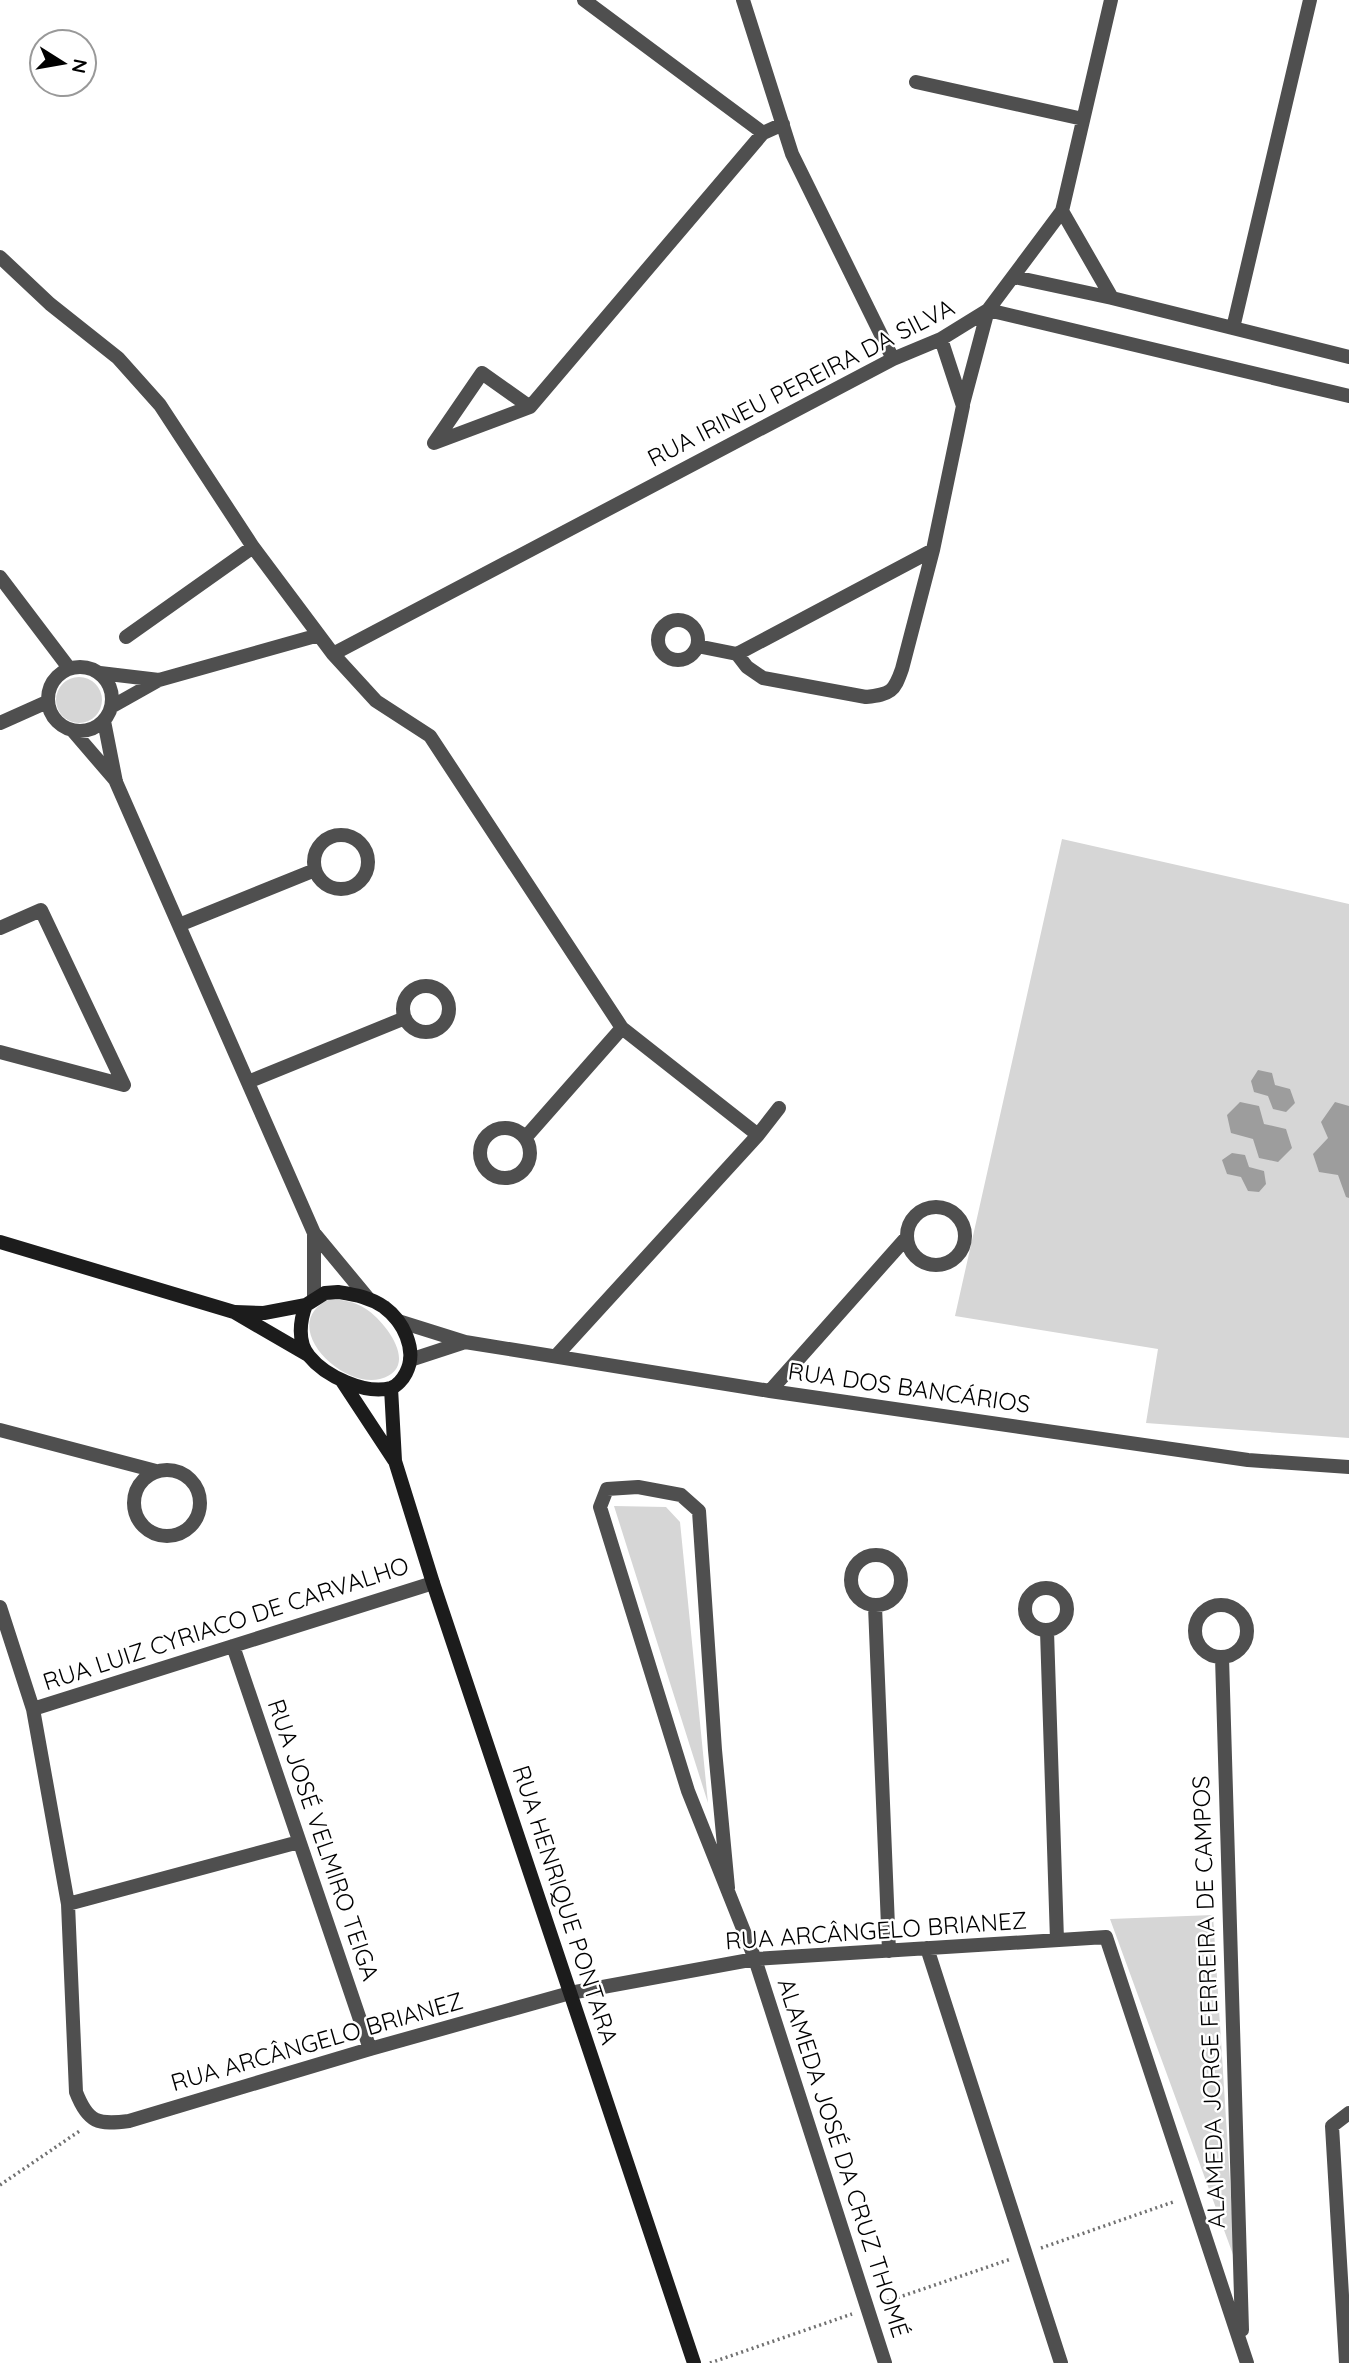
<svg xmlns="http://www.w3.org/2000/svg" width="1349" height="2363" viewBox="0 0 1349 2363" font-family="Quicksand,sans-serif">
	<rect width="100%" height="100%" fill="#fff"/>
	<!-- green -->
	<path fill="#d6d6d6" d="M56 700a23 23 0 1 1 46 0a23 23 0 1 1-46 0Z
		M1062 839 1349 904V1438L1146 1423 1158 1349 955 1316Z
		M330 1299C343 1300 354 1301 366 1309 386 1322 421 1368 380 1379 340 1389 276 1323 330 1299Z
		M614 1506 666 1507 680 1522 708 1803Z
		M1213 1915 1235 2260 1110 1919Z"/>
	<!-- water -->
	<path fill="#9d9d9d" d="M1258 1070 1272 1073 1275 1085 1290 1089 1295 1103 1286 1112 1273 1109 1268 1096 1254 1092 1251 1081Z
		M1240 1102 1259 1106 1264 1124 1286 1129 1292 1148 1278 1162 1259 1158 1253 1139 1231 1133 1227 1115Z
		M1335 1102 1349 1106V1198L1346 1197 1338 1175 1319 1172 1313 1154 1328 1138 1321 1122Z
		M1232 1153 1245 1155 1249 1167 1264 1171 1266 1184 1259 1192 1248 1191 1241 1177 1227 1174 1222 1160Z"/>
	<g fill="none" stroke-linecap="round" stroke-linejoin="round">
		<!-- path -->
		<path stroke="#717171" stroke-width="3.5" stroke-dasharray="2 3.5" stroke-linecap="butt" d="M0 2185 81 2130
			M1041 2248 1176 2201
			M882 2303 1011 2259
			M710 2363 852 2314"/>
		<!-- street -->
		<path stroke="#4f4f4f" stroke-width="14" d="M584 0 763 133
			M743 0 792 154 893 359
			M916 82 1083 119
			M1062 211 1112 298
			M0 257 50 304 118 358 160 405 253 547 333 654 376 701 430 736 622 1028 758 1135
			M1014 277 1112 298 1349 357
			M1233 328 1310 0
			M482 373 530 407 434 443Z
			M963 404 988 310 1349 396
			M530 407 763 133 783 124
			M0 577 69 668
			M658 640a20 20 0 1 1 40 0a20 20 0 1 1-40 0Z
			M126 637 253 547
			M697 646 737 654 747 667 763 678 866 697C891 694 894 692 902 669L933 550 963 406 941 339
			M333 654 893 359 941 339 988 310 1062 211 1111 0
			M737 654 933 550
			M48 699a32 32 0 1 1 64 0a32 32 0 1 1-64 0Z
			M100 673 159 680
			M111 707 159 680 319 635
			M104 721 116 782 314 1233 367 1297
			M0 723 47 702
			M73 731 116 781
			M314 862a27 27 0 1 1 54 0a27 27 0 1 1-54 0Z
			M179 925 315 870
			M0 928 41 910 124 1085
			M403 1009a23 23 0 1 1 46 0a23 23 0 1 1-46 0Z
			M0 1052 124 1085
			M248 1082 405 1018
			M480 1153a25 25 0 1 1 50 0a25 25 0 1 1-50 0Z
			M525 1138 622 1028
			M907 1236a29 29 0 1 1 58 0a29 29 0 1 1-58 0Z
			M314 1233V1298
			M398 1321 465 1342 770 1391 1248 1460 1349 1467
			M556 1356 758 1135 779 1108
			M410 1360 465 1342
			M770 1391 907 1237
			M0 1430 156 1471
			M134 1503a33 33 0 1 1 66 0a33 33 0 1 1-66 0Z
			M851 1580a25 25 0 1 1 50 0a25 25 0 1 1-50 0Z
			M1025 1609a21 21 0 1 1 42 0a21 21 0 1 1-42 0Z
			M1195 1631a26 26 0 1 1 52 0a26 26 0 1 1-52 0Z
			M875 1606 889 1951
			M0 1607 33 1709 68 1904 76 2092C88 2123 98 2125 129 2121L370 2049 570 1993 755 1959 1106 1937 1247 2363
			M1047 1631 1057 1940
			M233 1646 370 2049
			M1222 1657 1242 2330
			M33 1709 433 1583
			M728 1888 715 1750 699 1511 681 1495 638 1487 607 1489 600 1507 688 1791 755 1959 885 2363
			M68 1904 299 1842
			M927 1948 1061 2363
			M1346 2363 1332 2126 1349 2113"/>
		<!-- secondary -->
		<path stroke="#1c1c1c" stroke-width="14" d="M0 1242 234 1312 308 1355
			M338 1292C356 1295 369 1297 384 1307 403 1321 418 1350 406 1373 403 1379 397 1386 391 1388 365 1395 325 1376 309 1356 297 1342 300 1320 306 1305L325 1293Z
			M235 1312 264 1313 306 1305
			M342 1381 394 1460
			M391 1388 395 1461 433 1583 694 2363"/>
	</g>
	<g text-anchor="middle" stroke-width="5" stroke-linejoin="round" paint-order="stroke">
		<!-- street labels -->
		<g font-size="24" fill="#000" stroke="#fff">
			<text transform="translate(801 383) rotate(-27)" y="8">RUA IRINEU PEREIRA DA SILVA</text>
			<text transform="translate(909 1388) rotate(8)" y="8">RUA DOS BANCÁRIOS</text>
			<text transform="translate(226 1624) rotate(-18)" y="8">RUA LUIZ CYRIACO DE CARVALHO</text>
			<text transform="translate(323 1840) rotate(71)" y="8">RUA JOSÉ VELMIRO TEIGA</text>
			<text transform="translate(565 1905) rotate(72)" y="8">RUA HENRIQUE PONTARA</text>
			<text transform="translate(876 1931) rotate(-4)" y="8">RUA ARCÂNGELO BRIANEZ</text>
			<text transform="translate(1209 2002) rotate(-92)" y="8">ALAMEDA JORGE FERREIRA DE CAMPOS</text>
			<text transform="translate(317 2042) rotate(-16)" y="8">RUA ARCÂNGELO BRIANEZ</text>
			<text transform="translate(843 2158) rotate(72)" y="8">ALAMEDA JOSÉ DA CRUZ THOMÉ</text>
		</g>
	</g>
	<!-- north arrow -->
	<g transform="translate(63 63) rotate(101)"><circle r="33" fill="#ffffff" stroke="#999999" stroke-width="2"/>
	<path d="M0-5L12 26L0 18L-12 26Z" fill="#000000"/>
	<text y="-10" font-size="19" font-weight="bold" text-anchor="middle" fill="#000000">N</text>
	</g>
</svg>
